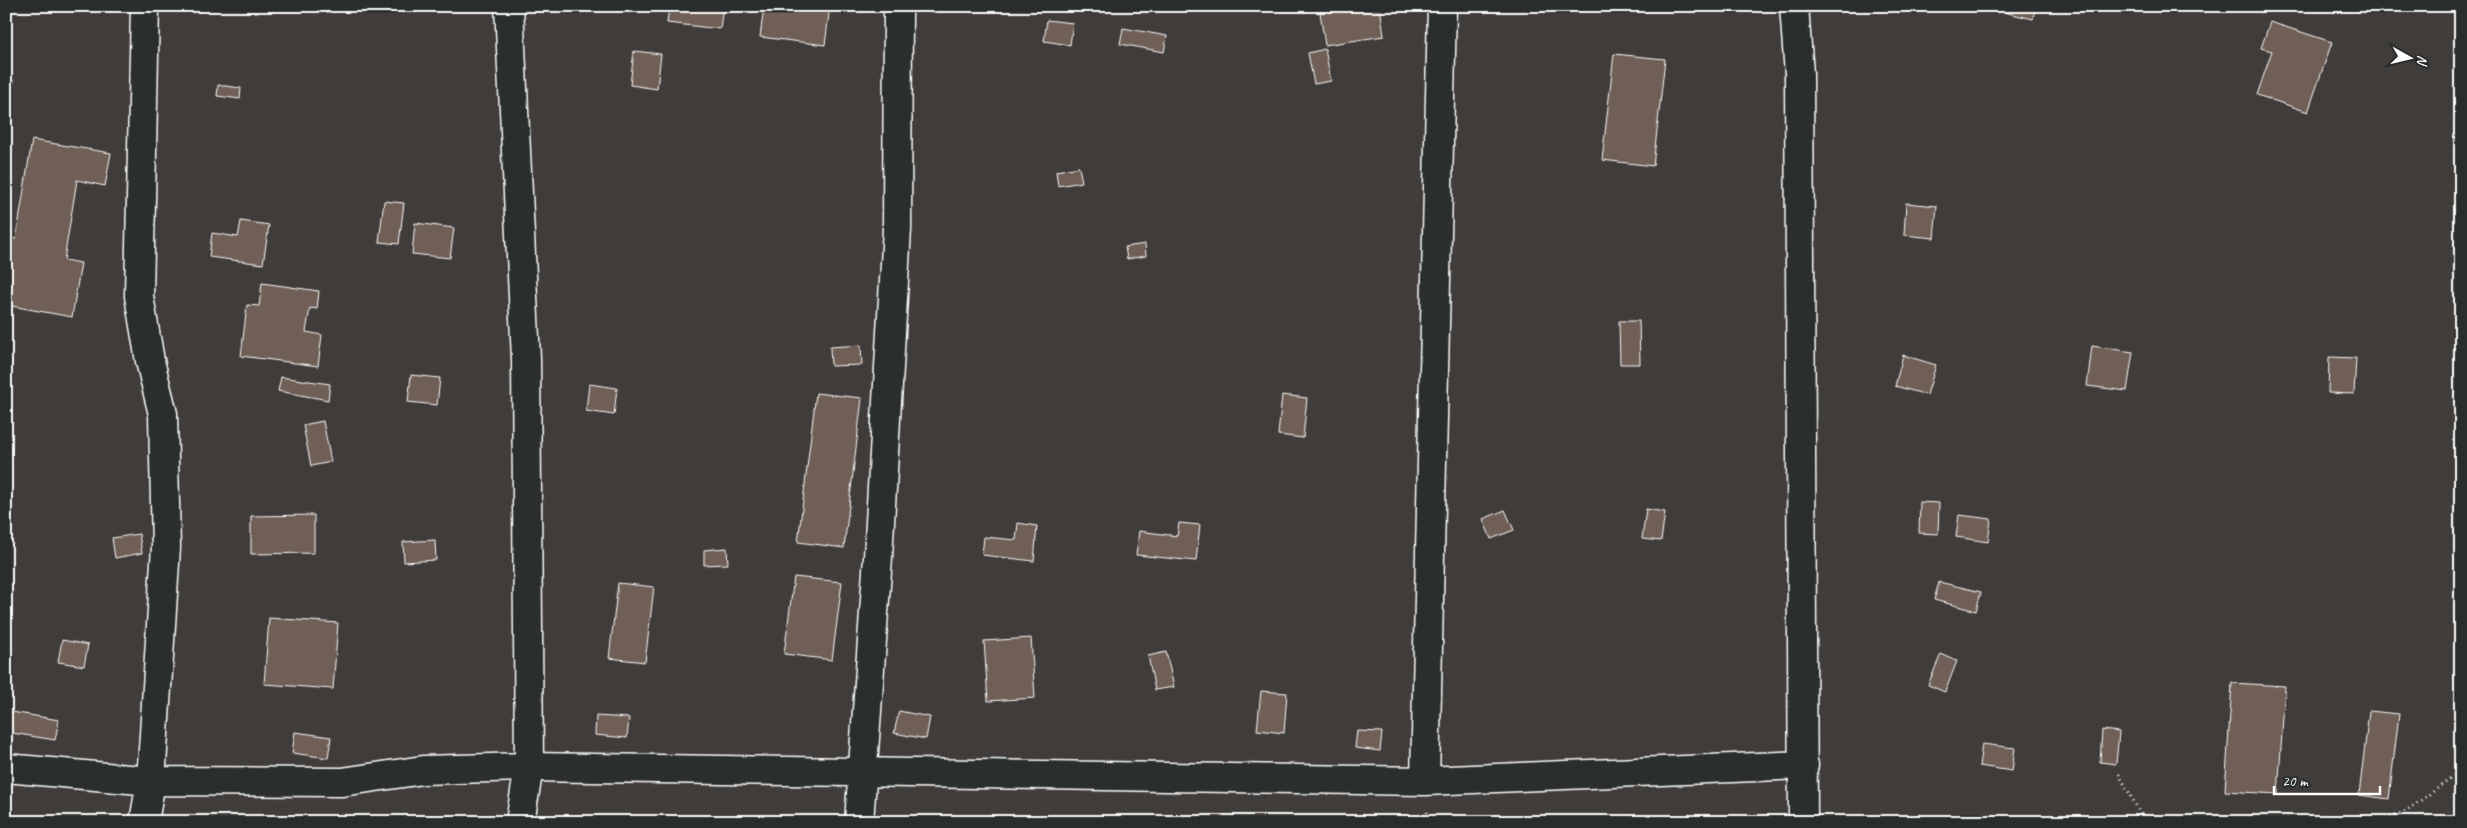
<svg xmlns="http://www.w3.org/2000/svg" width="2467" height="828" viewBox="0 0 2467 828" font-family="Caveat,sans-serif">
	<rect width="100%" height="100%" fill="#3f3c3a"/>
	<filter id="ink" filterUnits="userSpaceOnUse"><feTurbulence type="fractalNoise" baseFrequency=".02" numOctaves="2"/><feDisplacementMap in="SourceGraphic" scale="10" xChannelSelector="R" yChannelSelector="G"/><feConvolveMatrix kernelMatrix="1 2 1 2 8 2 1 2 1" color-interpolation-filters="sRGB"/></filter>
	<g filter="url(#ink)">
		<!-- building -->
		<path fill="#6f5f57" stroke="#fff" d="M462 6H484V10L462 9Z
			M669 6H723L720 29 667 23Z
			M764 6H830L825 45 760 37Z
			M1319 6H1380L1384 36 1325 45Z
			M1988 6H2036L2033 19 1987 8Z
			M1047 20 1073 23 1070 45 1044 41Z
			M2270 22 2332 42 2308 112 2257 95 2272 51 2261 48Z
			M1123 28 1167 36 1164 52 1120 44Z
			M1325 49 1331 81 1314 84 1308 53Z
			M634 51 661 54 657 89 630 85Z
			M1614 54 1665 59 1653 166 1602 160Z
			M6 79 14 81 9 106 6 105Z
			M218 85 241 88 240 99 217 96Z
			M32 140 111 153 105 186 77 180 64 260 81 263 72 317 6 305V237L16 239Z
			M1079 167 1082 182 1058 186 1056 171Z
			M384 201 404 203 399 244 379 242Z
			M1906 203 1937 206 1934 238 1904 235Z
			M241 221 269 225 263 264 209 257 212 233 238 237Z
			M415 223 454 228 450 258 412 254Z
			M1145 244 1146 256 1127 259 1125 247Z
			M262 283 319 291 317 309 310 308 306 332 322 335 318 366 241 356 247 305 259 306Z
			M1619 321H1639L1640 364H1620Z
			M861 345 862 365 831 366 830 347Z
			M2092 346 2133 352 2127 391 2087 386Z
			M1903 355 1936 365 1927 395 1895 386Z
			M2329 357 2356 358 2354 394 2328 393Z
			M411 375 440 378 437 405 408 402Z
			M281 377 330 384 328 400 278 391Z
			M589 384 617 388 614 415 586 411Z
			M816 393 862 398 844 548 798 542Z
			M1282 395 1307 398 1303 438 1278 435Z
			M323 421 331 462 311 466 303 425Z
			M1920 502 1939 503 1938 534 1919 533Z
			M1646 509 1665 512 1661 541 1642 539Z
			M1505 510 1514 530 1491 539 1483 519Z
			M314 515V553L251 554V516Z
			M1959 515 1991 519 1988 542 1956 537Z
			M1018 523 1037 526 1034 561 982 555 984 537 1016 540Z
			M1179 523 1200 525 1196 561 1136 555 1139 531 1177 536Z
			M139 534 142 553 115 558 112 538Z
			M435 540 436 560 404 562 403 542Z
			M727 548 728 564 704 565V550Z
			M794 577 842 582 832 660 784 654Z
			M1939 582 1981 592 1976 611 1934 600Z
			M618 583 654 587 645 662 609 658Z
			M269 618 338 623 333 689 264 684Z
			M1031 638 1035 698 988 701 984 641Z
			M62 640 88 645 84 666 58 662Z
			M1166 652 1174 687 1155 690 1148 656Z
			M1941 654 1957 661 1945 692 1928 685Z
			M2232 683 2285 686 2278 794 2225 791Z
			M1261 691 1287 693 1284 733 1257 730Z
			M6 711 59 720 55 740 6 732Z
			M899 711 930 717 926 739 894 733Z
			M2369 711 2399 714 2389 799 2359 795Z
			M596 716 629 718 627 738 595 735Z
			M2102 730 2119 732 2116 764 2100 762Z
			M1357 731 1382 732 1380 751 1355 748Z
			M295 732 331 737 328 758 292 753Z
			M1982 744 2015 748 2012 771 1979 766Z"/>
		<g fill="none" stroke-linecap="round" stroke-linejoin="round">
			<!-- street casing -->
			<g stroke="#fff" stroke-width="31">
				<path id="street" d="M145 6 139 296 150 361 163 414 166 547 151 781 342 782 423 770 529 767 1425 781 1804 765
					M509 6 526 359 529 767 520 822
					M1794 6 1799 74 1803 822
					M6 768 151 781 144 822
					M1425 781 1442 6
					M859 822 878 557 897 229 898 6"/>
			</g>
			<!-- path -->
			<path stroke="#fff" stroke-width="3" stroke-dasharray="1 4" stroke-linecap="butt" d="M2119 774 2145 822
				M1427 812 1428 822
				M2376 822 2406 811 2456 775 2461 783"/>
			<!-- street -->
			<use href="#street" stroke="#2a2d2e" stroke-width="28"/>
		</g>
	</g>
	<!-- margin -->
	<rect width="2467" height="828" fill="none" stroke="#2a2d2e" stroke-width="25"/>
	<rect x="12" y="12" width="2442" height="803" fill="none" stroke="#fff" stroke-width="2" filter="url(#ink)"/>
	<!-- north arrow -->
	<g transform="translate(2410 58) rotate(98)" stroke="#2a2d2e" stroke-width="4" paint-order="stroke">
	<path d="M0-4L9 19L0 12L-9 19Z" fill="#ffffff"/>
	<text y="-8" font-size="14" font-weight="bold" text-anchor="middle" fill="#ffffff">N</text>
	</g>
	<!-- scale -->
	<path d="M2274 786v8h106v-8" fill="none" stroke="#ffffff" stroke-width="2.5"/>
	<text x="2282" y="786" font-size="15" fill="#ffffff" stroke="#2a2d2e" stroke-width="4" paint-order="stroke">20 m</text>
</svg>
